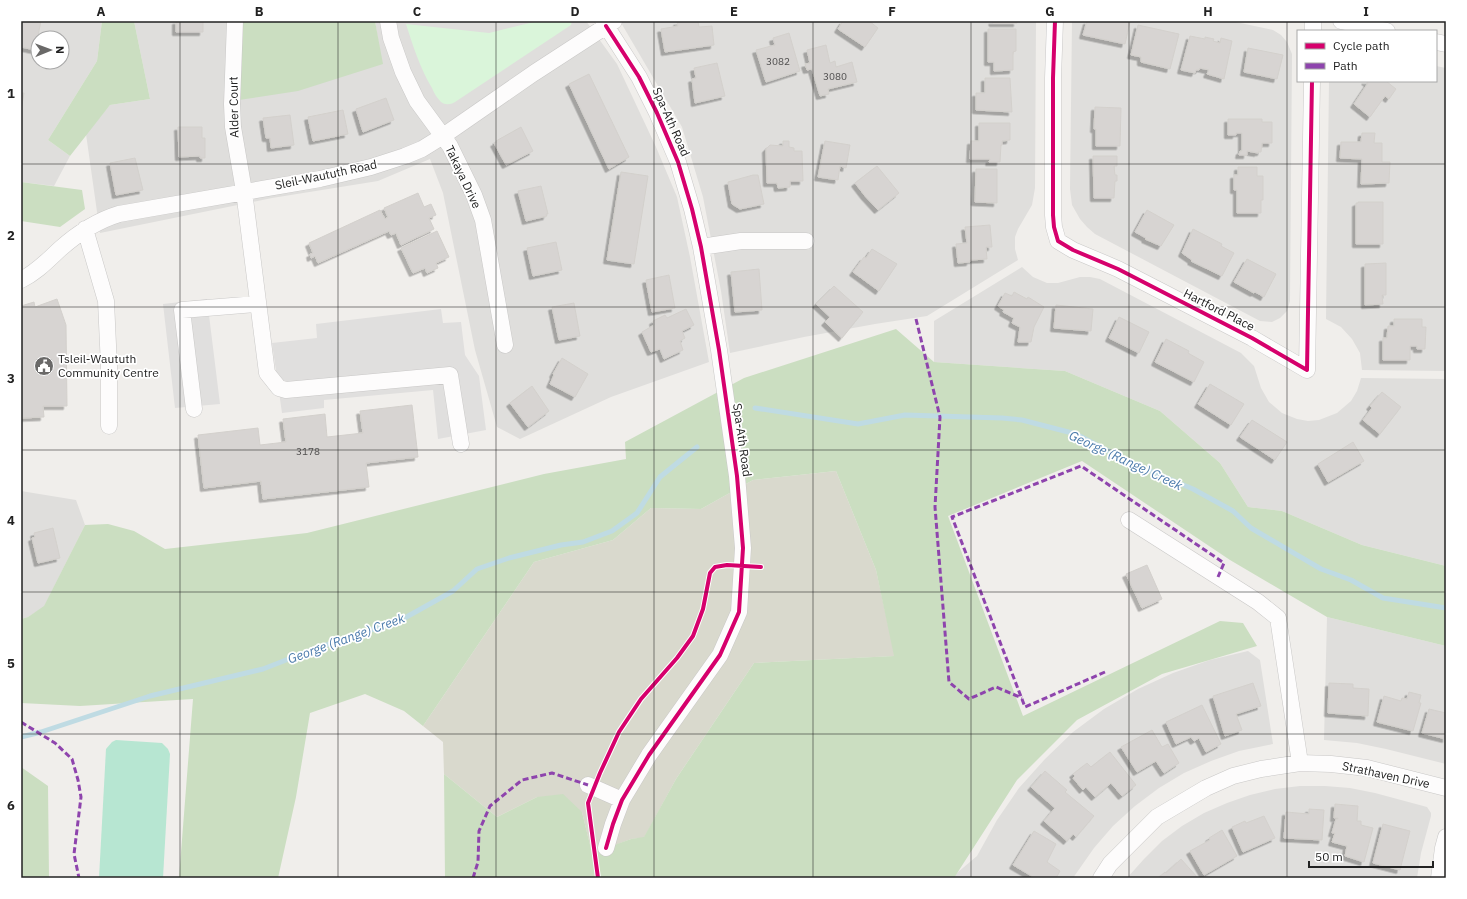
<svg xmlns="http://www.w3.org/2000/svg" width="1467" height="899" viewBox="0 0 1467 899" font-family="'IBM Plex Sans',sans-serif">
	<defs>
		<filter id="shadow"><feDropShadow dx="-3.5" dy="3.5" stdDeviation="0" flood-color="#0004"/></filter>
	</defs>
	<rect width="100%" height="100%" fill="#f0eeeb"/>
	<!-- residential -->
	<path fill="#dfdedc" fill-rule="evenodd" d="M21 21H102L97 61 48 140 70 156 54 186 21 182ZM38 38H62V62H38Z
		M134 21H242L382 64 375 21H586L617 64 656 147 677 197 690 257 709 362 611 397 520 439 497 427 475 350 443 193 430 159 378 181 272 198 100 233 86 134 110 105 150 99Z
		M620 21H1036L1035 188 1032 205 1018 229 1015 237V249L1018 260 927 316 875 324 804 337 730 353 721 291 703 197 682 127Z
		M1072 21H1231L1273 30 1281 35 1287 42 1292 54 1290 301 1287 311 1280 318 1272 322 1260 321 1095 234 1087 227 1080 219 1072 205 1070 189Z
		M1436 66 1446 68V371L1362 370 1360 353 1352 339 1341 327 1326 319 1329 81H1436Z
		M1022 267 1033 277 1047 283H1058L1080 277H1090L1100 279 1241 353 1254 366 1261 388 1269 402 1282 413 1297 419 1308 421 1319 420 1337 413 1351 401 1357 391 1361 378 1446 379V566L1362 545 1282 511 1248 507 1220 463 1160 411 1065 371 934 362V321Z
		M21 491 76 500 85 525 44 607 28 617 21 619Z
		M1327 617 1446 646V764L1386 749 1357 743 1324 740Z
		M1248 651 1260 660 1273 744 1239 751 1211 761 1184 773 1159 788 1135 806 1113 826 1094 848 1073 878H951L977 856 997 820 1019 788 1045 759 1073 732 1104 709 1138 689 1173 673 1210 660Z
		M1300 786H1325L1350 788 1375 793 1427 807 1431 813V816L1421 853 1417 878H1127L1144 859 1162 841 1182 826 1204 813 1227 803 1250 795 1275 789Z"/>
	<!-- construction -->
	<path fill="#d9d9cd" d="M836 471 876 570 895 656 754 663 676 779 644 838 631 839 592 854 582 812 537 797 497 817 444 774 443 742 423 726 534 562 613 540 651 508 701 509 753 480Z"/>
	<!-- forest -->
	<path fill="#cbdec1" d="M102 21H134L150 99 110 105 70 156 48 140 97 61Z
		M242 21H375L383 64 298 91 239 100Z
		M21 182 82 190 85 209 60 227 21 221Z
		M896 329 934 362 1065 371 1160 411 1220 463 1248 507 1282 511 1362 545 1446 566V646L1327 617 1230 560 1082 461 948 516 1023 716 1220 621 1243 623 1257 646 1162 674 1077 720 1017 780 954 878H445L444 774 497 817 537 797 563 794 582 812 592 853 631 839 644 837 676 779 754 663 894 656 876 570 836 471 753 480 701 509 651 508 613 540 534 562 423 726 404 711 365 694 310 713 296 797 278 878H179L193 699 80 706 21 703V619L28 617 44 606 85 525 108 524 134 531 165 549 307 533 544 474 626 459 625 442 744 378Z
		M21 767 48 786 49 878H21Z"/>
	<!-- park -->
	<path fill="#daf5da" d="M538 21H572L571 25 455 102C450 105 445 105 441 102 437 98 434 93 432 88 420 68 413 46 406 24L489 33Z"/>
	<!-- pitch -->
	<path fill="#b7e6d2" d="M116 740 162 743 168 749 170 754 163 878H99L106 749 112 742Z"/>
	<!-- parking -->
	<path fill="#e0dfde" d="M207 299 220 404 175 408 163 304Z
		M441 309 443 323 461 322 465 355 479 376 486 430 438 439 433 390 324 400V408L282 413 272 343 317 338 316 324Z"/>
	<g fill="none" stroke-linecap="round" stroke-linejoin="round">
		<!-- stream -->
		<path stroke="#bfdbe3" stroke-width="5" d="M755 408 858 424 905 415 1002 418 1022 420 1076 434 1131 463 1193 489 1233 511 1251 528 1321 569 1351 580 1383 598 1446 608
			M21 737 41 732 150 696 263 669 317 648 401 620 453 591 477 569 509 558 561 545 583 542 612 531 637 513 660 477 697 447"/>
	</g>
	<!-- building -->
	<path fill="#d7d4d2" stroke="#d3d0cc" filter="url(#shadow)" d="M21 21H41L35 50 21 47Z
		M176 21H203V32H176Z
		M698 21 699 27 712 26 714 45 665 52 661 29 678 26 677 22Z
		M843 21H869L878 28 865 47 838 29Z
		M992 21H1017V23H993Z
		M1087 21 1130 22 1125 44 1083 35Z
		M1138 25 1179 34 1170 69 1141 62V57L1131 55Z
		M988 29H1016V51L1013 52V70L994 71V62H988Z
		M789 33 800 71 766 82 756 50 775 45 773 38Z
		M1190 36 1205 39V37L1214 39 1213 41 1220 43 1221 38 1232 41 1224 79 1207 74 1209 70 1200 68 1199 70H1196L1195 73 1181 70Z
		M826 45 830 63 835 61 836 67 852 62 857 82 828 89 829 94 820 96 812 69 807 70 805 64 810 63 807 50Z
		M1248 48 1283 55 1277 79 1244 72Z
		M717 63 725 96 695 103 692 79 696 78 694 68Z
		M589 74 629 157 609 169 569 84Z
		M985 78H1010L1012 112 976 110V93H985Z
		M1365 81H1386L1396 89 1389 99 1385 96 1370 117 1354 104 1368 83Z
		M21 93H24L21 111Z
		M386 98 394 120 363 132 356 109Z
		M1095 107 1121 108 1120 146H1096V129H1094Z
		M343 110 348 134 313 141 308 117Z
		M290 115 294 145 271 148 270 138H266L263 118Z
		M1228 119H1262V122H1272V143H1262L1261 152H1258V153L1247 151V155H1239L1240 151H1242V133H1236V135H1228Z
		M979 123H1010V140L1002 141V145H1001L1000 162H989L990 159H970L971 141H979Z
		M178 127H202V138H205V158H200V156L179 157Z
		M521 127 533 151 506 165 494 143 497 142 496 141Z
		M1362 133H1375L1374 143H1382V162H1390L1389 183 1361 184 1362 159 1340 158 1341 142H1361Z
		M783 141H789V147L794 148V151H802L803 181H790V187L778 188 777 183H767L766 149 770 145 783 146Z
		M825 141 850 145 846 168 840 166 838 180 818 177Z
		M1093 156H1117V166H1114L1115 175H1117V181H1115L1114 198H1094Z
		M135 158 143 190 116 195 110 163Z
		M877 166 899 193 878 210 865 196 855 183Z
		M1238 167H1257V176H1263V200H1261V213H1237V190H1234V175H1238Z
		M976 169H997V203L975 202Z
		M621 172 648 176 634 264 607 260Z
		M753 175H758L764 204 740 209 732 204 728 182Z
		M541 186 548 214H546L547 216 526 221 518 191Z
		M418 193 424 207 431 204 436 215 429 218 434 229 401 245 396 233 391 235 389 231 318 263 315 256 311 258 310 254 313 253 309 243 380 210 385 219 388 217 384 208Z
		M1358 202H1383V244H1356V203H1358Z
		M1147 210 1174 225 1161 246 1145 239 1146 238 1135 232Z
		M990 225 992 247H986L987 259 970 260V262L958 263 956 244 967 243 965 227Z
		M1193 229 1222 244 1221 246 1234 253 1222 276 1191 261 1192 260 1182 253Z
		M437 231 449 257 436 263 438 268 427 273 425 268 413 273 401 248Z
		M556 242 562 270 533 276 527 248Z
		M872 249 897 264 879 291 853 272 864 257 866 258Z
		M1247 259 1276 274 1264 297 1255 292 1254 293 1234 282Z
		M1386 263V295H1382L1383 304 1365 305V264Z
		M759 269 762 310 735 312 731 272Z
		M669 275 675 308 652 312 646 280Z
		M834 286 863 312 842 338 825 322 830 317 816 304Z
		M1014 292 1027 299 1028 297 1044 307 1034 327 1031 342H1018L1020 327 1012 323 1014 318 1003 312 1004 310 998 306 1005 293 1012 296Z
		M57 299 66 325 67 406H43L44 417 21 418V306L34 302 35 307Z
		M574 303 580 336 559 340 552 307Z
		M1056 305 1093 309 1091 331 1054 328Z
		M686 309 694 325 682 331 685 338 680 341 683 350 664 359 660 349 651 352 642 332 654 325 653 321 665 315 667 318Z
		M1119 317 1149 332 1139 353 1109 338Z
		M1394 319H1422V327H1426L1425 349H1417V346H1410V360H1383V338H1387L1388 326H1394Z
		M1166 339 1189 351 1188 353 1204 362 1194 382 1155 362Z
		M562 358 588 374 575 397 550 384 554 375 553 374Z
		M1210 384 1244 404 1231 425 1198 404Z
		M532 386 549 411 528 427 510 403Z
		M1382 392 1401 407 1380 434 1363 420 1372 408 1370 406Z
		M412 405 418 457 366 463 369 487 263 499 261 481 204 488 198 435 258 428 260 445 286 442 283 419 325 414 327 437 363 433 360 411Z
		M1252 420 1287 442 1275 460 1240 437Z
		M1353 442 1364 461 1328 482 1318 464Z
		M53 528 60 558 38 563 32 538 35 537 34 533Z
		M1147 565 1162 599 1142 608 1126 574Z
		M1253 683 1261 706 1236 714 1242 730 1225 736 1213 696Z
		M1329 683 1353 684V688L1369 689 1368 716 1328 713Z
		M1409 692 1421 695 1419 703H1421L1413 731 1377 722 1384 696 1401 701 1402 698 1407 699Z
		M1202 705 1221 744 1206 752 1199 738 1194 741 1191 737 1176 744 1166 722Z
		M1429 709 1446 713V739L1422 733Z
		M1152 730 1162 747 1168 744 1179 763 1164 773 1156 761 1137 772 1121 747Z
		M1110 752 1136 785 1122 796 1111 783 1095 797 1086 787 1083 790 1073 778 1075 776 1073 774 1087 763 1091 767Z
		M1045 771 1067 790 1065 792 1094 816 1076 837 1073 834 1067 841 1044 821 1055 808 1031 787Z
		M1335 804 1358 806 1357 821H1361V825L1373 828 1364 862 1345 856 1347 846 1332 842 1335 833H1332L1336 819H1338V818H1334Z
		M1309 809 1324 810 1322 840 1284 838 1286 812 1309 814Z
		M1264 816 1275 838 1243 852 1232 827 1245 821 1246 823Z
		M1383 824 1410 831 1400 870 1373 863Z
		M1222 830 1237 856 1204 875 1190 851 1210 840 1209 838Z
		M1034 831 1056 844 1047 862 1060 871 1056 878H1035L1013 865Z
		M1181 859 1198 878H1158L1165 872 1166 873Z"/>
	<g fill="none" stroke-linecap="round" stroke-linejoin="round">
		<!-- minor casing -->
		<g stroke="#c9c8c7" stroke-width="17">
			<path id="minor" d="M235 21 232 104 233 127 244 191 267 373 279 388 286 390 450 375 461 444
				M388 21 391 38 403 72 417 101 450 146 474 195 483 220 505 345
				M603 21 639 77 657 113 678 162 692 209 701 247 719 350 737 476 743 548 739 612 720 655 649 755 622 800 613 824 606 848
				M1055 21 1053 78V215L1054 227 1058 241 1073 250 1118 269 1252 338 1307 370 1312 81
				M1341 21 1387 31
				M1313 31V21
				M1436 42 1446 44
				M85 229 106 301 109 367V426
				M701 247 741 241H806
				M21 280C37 272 48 260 60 249 78 233 96 221 119 214L320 179 371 167 405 156 422 149 443 136 534 73 614 21
				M194 409 182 310 257 304
				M1129 520 1258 602 1278 618 1300 763
				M588 785 622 800
				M1101 878 1110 864 1157 817 1206 788 1233 776 1261 769 1300 763 1331 764 1367 768 1446 788
				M1439 878 1443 848 1446 837"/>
		</g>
		<!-- minor -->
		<use href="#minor" stroke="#fdfcfc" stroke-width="16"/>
		<!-- quiet -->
		<path stroke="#8e44ad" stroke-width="3" stroke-dasharray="6 3" stroke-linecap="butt" d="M916 319 940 417 935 507 949 682 969 699 996 687 1022 698
			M1105 672 1025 707 952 517 1081 466 1224 563 1218 577
			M21 722 55 743 72 759 78 780 81 797 74 854 79 878
			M473 878 478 862 479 831 490 806 522 780 552 773 588 785"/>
		<!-- cycleway casing -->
		<g stroke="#fff" stroke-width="6">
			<path id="cycleway" d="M1055 21 1053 78V215L1054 227 1058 241 1073 250 1118 269 1252 338 1307 370 1312 81
				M606 848 613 824 622 800 649 755 720 655 739 612 743 548 737 476 719 350 701 247 692 209 678 162 657 113 639 77 606 26
				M598 878 588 803 600 773 619 732 641 699 677 658 693 636 703 609 710 573 715 567 727 565 761 567"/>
		</g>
		<!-- cycleway -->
		<use href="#cycleway" stroke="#d6006c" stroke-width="4"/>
	</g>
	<!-- grid -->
	<path fill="none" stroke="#222" stroke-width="1" stroke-opacity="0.55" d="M180 21V878M338 21V878M496 21V878M654 21V878M813 21V878M971 21V878M1129 21V878M1287 21V878M21 164H1446M21 307H1446M21 450H1446M21 592H1446M21 734H1446"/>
	<!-- icons -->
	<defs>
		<g id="civic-disc" transform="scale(1)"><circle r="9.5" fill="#6a6968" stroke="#fff"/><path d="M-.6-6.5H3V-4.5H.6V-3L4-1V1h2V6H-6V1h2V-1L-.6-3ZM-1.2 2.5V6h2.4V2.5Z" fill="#fff"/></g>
	</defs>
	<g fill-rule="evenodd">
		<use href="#civic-disc" x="44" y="366"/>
	</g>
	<g text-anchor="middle" stroke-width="3.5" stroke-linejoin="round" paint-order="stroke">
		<!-- number labels -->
		<g font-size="10" fill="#4f4e4e">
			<text x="778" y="65">3082</text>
			<text x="835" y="80">3080</text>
			<text x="308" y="455">3178</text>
		</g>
		<!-- street labels -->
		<g font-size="12" fill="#222" stroke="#fff">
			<text transform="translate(234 107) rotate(-91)" y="4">Alder Court</text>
			<text transform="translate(671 122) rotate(66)" y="4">Spa-Ath Road</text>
			<text transform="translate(326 175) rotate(-12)" y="4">Sleil-Waututh Road</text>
			<text transform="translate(463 177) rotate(65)" y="4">Takaya Drive</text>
			<text transform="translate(1219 310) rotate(27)" y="4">Hartford Place</text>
			<text transform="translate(742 440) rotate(82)" y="4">Spa-Ath Road</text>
			<text transform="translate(1386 775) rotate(12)" y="4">Strathaven Drive</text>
		</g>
		<!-- poi labels -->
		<g font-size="12" fill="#222" stroke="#fff" text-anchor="start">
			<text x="58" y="363">Tsleil-Waututh<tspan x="58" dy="14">Community Centre</tspan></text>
		</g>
		<!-- water labels -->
		<g font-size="13" font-style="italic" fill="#4a7aab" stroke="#fff">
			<text transform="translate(1126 460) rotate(25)" y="5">George (Range) Creek</text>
			<text transform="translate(346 638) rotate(-20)" y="5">George (Range) Creek</text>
		</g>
	</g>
	<!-- border -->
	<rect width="1467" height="899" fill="none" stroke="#ffffff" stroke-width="44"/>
	<!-- legend -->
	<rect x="1297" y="30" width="140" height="52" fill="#ffffff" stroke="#a7a7a7"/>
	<rect x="1305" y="43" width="20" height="6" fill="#d6006c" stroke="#a7a7a7"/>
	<text x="1333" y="50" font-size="12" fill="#222222">Cycle path</text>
	<rect x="1305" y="63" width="20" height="6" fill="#8e44ad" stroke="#a7a7a7"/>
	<text x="1333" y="70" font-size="12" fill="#222222">Path</text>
	<!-- north arrow -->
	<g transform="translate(50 50) rotate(89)"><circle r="19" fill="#ffffff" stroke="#a7a7a7"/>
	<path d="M0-3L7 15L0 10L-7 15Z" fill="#6a6968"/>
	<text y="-6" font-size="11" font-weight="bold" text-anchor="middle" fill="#222222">N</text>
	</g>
	<!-- scale -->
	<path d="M1309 861v6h124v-6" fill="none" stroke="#222222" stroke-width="2"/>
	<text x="1315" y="861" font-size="12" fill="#222222" stroke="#ffffff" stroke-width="3" paint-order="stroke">50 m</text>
	<rect x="22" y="22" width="1423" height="855" fill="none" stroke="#222" stroke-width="1.5"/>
	<g font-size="13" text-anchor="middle" font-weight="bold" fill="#222">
		<text x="101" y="16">A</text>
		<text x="259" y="16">B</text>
		<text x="417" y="16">C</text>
		<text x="575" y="16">D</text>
		<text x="734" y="16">E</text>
		<text x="892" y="16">F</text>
		<text x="1050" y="16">G</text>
		<text x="1208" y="16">H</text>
		<text x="1366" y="16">I</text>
		<text x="11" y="98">1</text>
		<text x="11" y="240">2</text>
		<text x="11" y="383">3</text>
		<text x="11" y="525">4</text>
		<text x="11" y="668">5</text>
		<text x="11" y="810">6</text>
	</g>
</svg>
